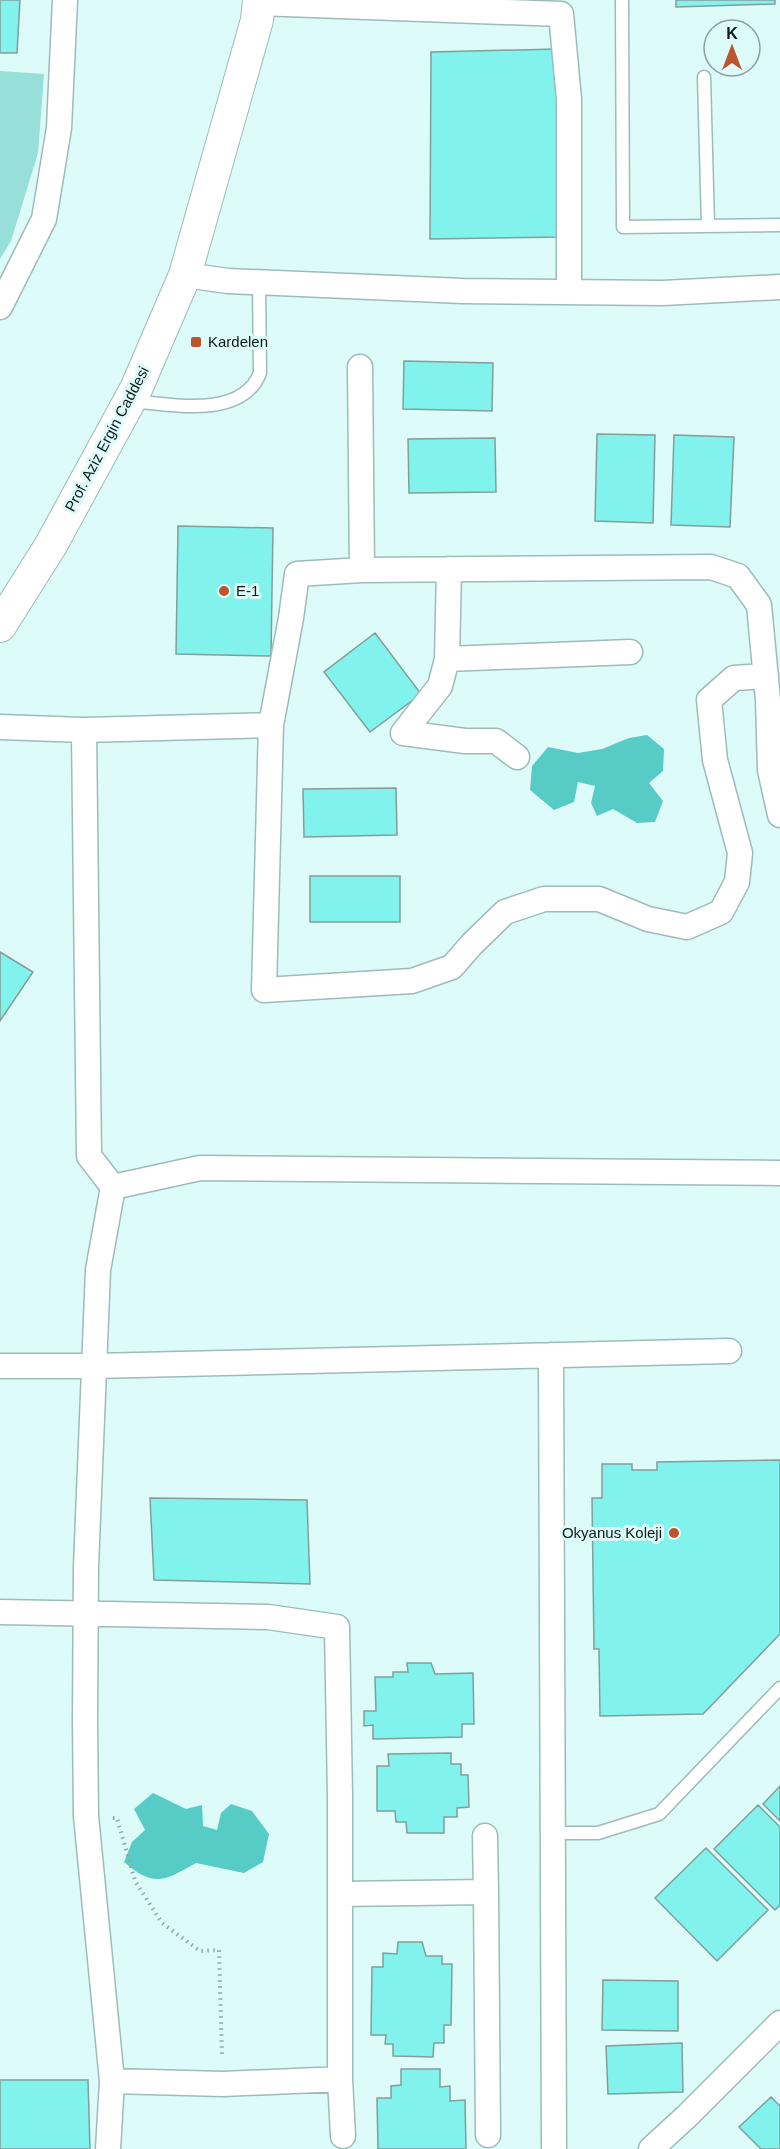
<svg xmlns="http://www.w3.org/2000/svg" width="780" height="2149" viewBox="0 0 780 2149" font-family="Helvetica,sans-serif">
	<rect width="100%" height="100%" fill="#ddfbf9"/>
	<!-- green -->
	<path fill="#98ded9" d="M0 71 44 74 38 153 11 241 0 259Z"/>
	<!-- water -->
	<path fill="#57ccc6" d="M647 735 664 749 663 771 649 783 663 801 655 822 637 823 613 809 597 816 591 803 595 786 578 782 574 802 554 810 530 790 532 766 548 747 578 753 602 749 629 738Z
		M153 1793 186 1809 202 1805 203 1826 217 1830 221 1813 231 1804 252 1811 269 1834 263 1862 244 1873 196 1863C164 1881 154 1888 124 1862L132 1842 145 1830 134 1809Z"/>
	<!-- building -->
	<path fill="#81f3ec" stroke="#829e9b" stroke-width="1.5" d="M0 0H20L17 53H0Z
		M676 0H775V4L676 7Z
		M556 49 560 237 430 239 431 52Z
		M404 361 493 363 492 411 403 409Z
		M597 434 655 435 653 523 595 521Z
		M674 435 734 437 730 527 671 525Z
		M495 438 496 492 409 493 408 439Z
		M178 526 273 528 271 656 176 654Z
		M375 633 421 694 370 732 324 672Z
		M396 788 397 835 304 837 303 789Z
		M310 876H400V922H310Z
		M0 952 33 972 0 1021Z
		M780 1460V1634L703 1714 600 1716 599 1649H594L592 1498H602V1464H632V1470H657V1462Z
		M150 1498 307 1500 310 1584 154 1580Z
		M407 1663H431L435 1674 473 1673 474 1724H462V1737L373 1739V1725L364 1726V1711H376L375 1677H393V1672H408Z
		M451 1753V1764H461V1775H468L469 1807 457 1808V1817H444V1833H407L406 1822H396L395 1811H377V1766H389L388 1754Z
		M780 1786V1821L763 1804Z
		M758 1805 780 1827V1905L775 1910 714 1849Z
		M706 1848 768 1910 717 1961 655 1898Z
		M398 1942H422L426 1956H442V1964H452L451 2025H444V2043H434L433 2057 393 2056V2044H385L386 2035H371L372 1967H383V1953L397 1954Z
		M603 1980 678 1981V2031L602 2030Z
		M682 2043 683 2092 608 2094 606 2046Z
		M401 2069H440V2087L450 2086V2101L465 2100 466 2149H378L377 2098H391V2086L401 2085Z
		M0 2080H88L90 2149H0Z
		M771 2097 780 2106V2149H761L739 2127Z"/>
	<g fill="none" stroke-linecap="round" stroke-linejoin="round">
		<!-- service casing -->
		<g stroke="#9ebbb9" stroke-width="15">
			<path id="service" d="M622 0 623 227 780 225
				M704 77 708 226
				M130 401C169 404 242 420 260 373L259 282
				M553 1833H598L659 1814 780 1688"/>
		</g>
		<!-- minor casing -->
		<g stroke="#9ebbb9" stroke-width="27">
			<path id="minor" d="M258 3 561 14 569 99V292
				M185 275 228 281 463 291 663 293 780 287
				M0 307 44 219 59 128 65 0
				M360 367 362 570
				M449 569 447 659 440 686 403 733 465 741H496L517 757
				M447 659 630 652
				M271 725 291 618 297 574 362 570 711 567 738 576 759 605 768 700 770 770 780 815
				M0 727 84 730 271 725 264 990 412 981 452 967 472 944 505 912 544 899H599L648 919 687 927 721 912 737 882 740 853 715 760 709 700 734 678 766 676
				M84 730 89 1156 113 1187 98 1270 86 1567 85 1720 86 1816 112 2081 108 2149
				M113 1187 200 1168 780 1173
				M551 1355 554 2149
				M0 1366H94L729 1351
				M0 1612 268 1617 337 1627 340 1796V2079L343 2136
				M485 1836 486 1892
				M340 1894 486 1892 488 2135
				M112 2081 223 2084 340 2079
				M651 2149 686 2117 780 2023"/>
		</g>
		<!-- tertiary casing -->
		<g stroke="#9ebbb9" stroke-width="34">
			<path id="tertiary" d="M0 626 51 545 136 389 185 275 257 20 259 0"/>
		</g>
		<!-- path -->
		<path stroke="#90a7a5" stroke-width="4" stroke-dasharray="1.5 4.5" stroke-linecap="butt" d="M113 1818H117L135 1881 162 1923 200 1951 219 1950 222 2056"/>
		<!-- service -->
		<use href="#service" stroke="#fff" stroke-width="12"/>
		<!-- minor -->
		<use href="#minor" stroke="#fff" stroke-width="24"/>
		<!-- tertiary -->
		<use href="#tertiary" stroke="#fff" stroke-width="32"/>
	</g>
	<!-- markers -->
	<g fill="#bc552d" stroke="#ddfbf9" stroke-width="2">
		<rect x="190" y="336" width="12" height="12" rx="3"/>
		<circle cx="224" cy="591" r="6"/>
		<circle cx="674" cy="1533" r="6"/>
	</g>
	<g text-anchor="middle" stroke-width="6" stroke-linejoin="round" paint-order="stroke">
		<!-- poi labels -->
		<g font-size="15" fill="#0f1a19" stroke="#ddfbf9" text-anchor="start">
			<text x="208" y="347">Kardelen</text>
			<text x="236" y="596">E-1</text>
			<text x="662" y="1538" text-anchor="end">Okyanus Koleji</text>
		</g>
		<!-- street labels -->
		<g font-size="15" fill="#0f1a19" stroke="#ddfbf9">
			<text transform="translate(107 439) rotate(-62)" y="5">Prof. Aziz Ergin Caddesi</text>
		</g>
	</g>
	<!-- north arrow -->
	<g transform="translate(732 48)"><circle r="28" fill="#ddfbf9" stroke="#8ba19f" stroke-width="1.5"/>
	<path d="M0-4.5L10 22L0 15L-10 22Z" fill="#bc552d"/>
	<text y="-9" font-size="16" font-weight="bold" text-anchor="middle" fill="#0f1a19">K</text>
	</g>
</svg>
